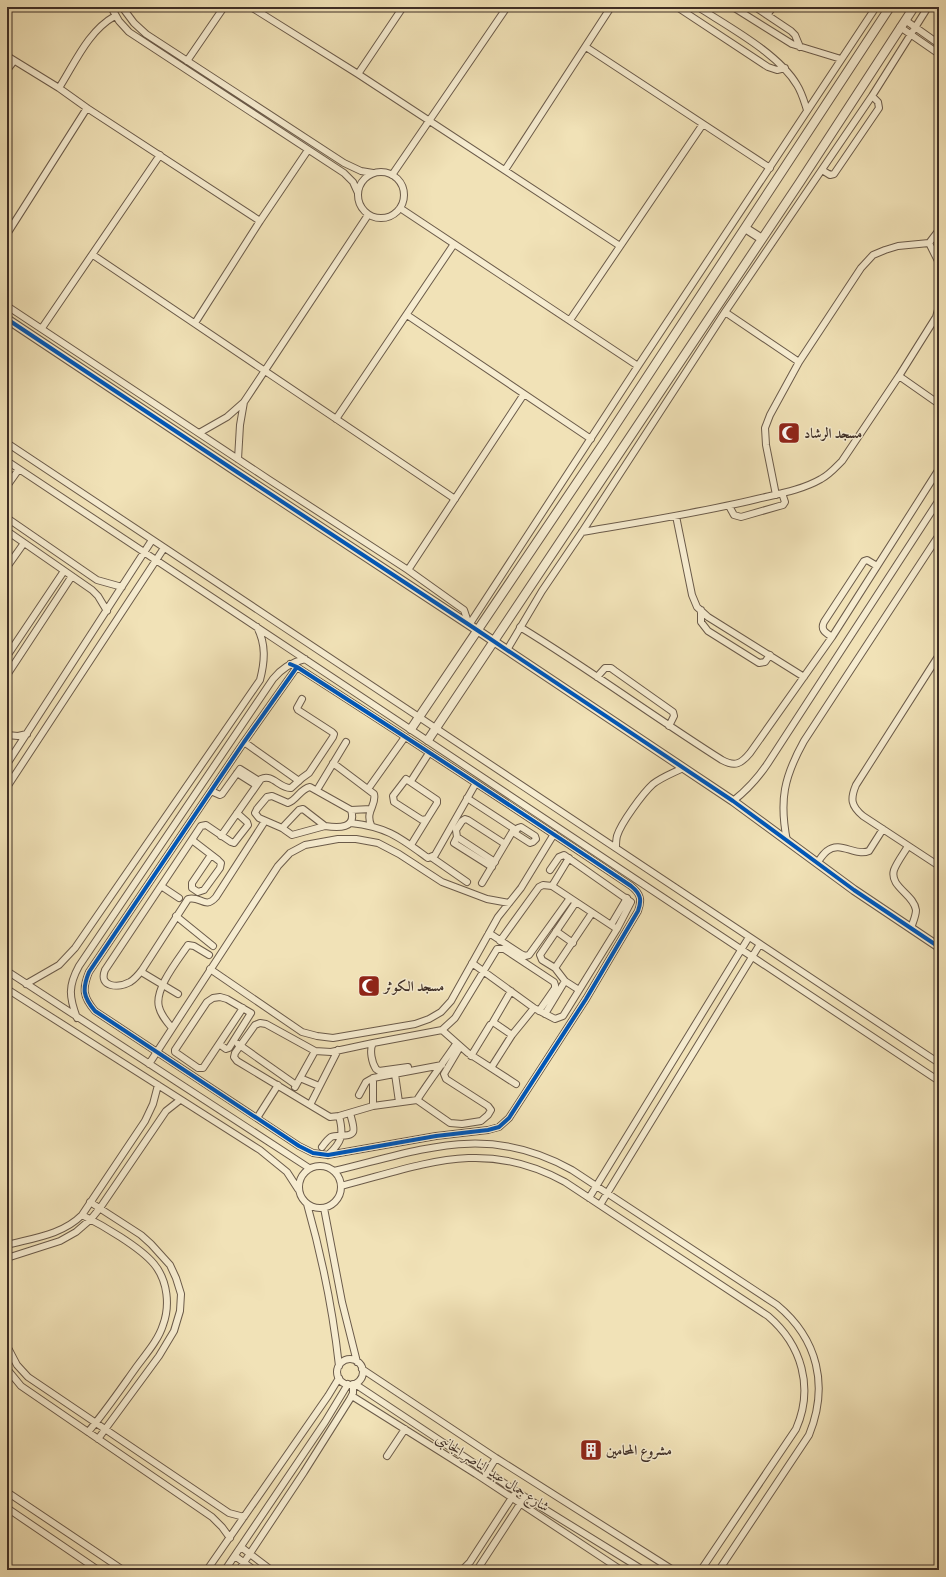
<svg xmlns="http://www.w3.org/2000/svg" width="946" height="1577" viewBox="0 0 946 1577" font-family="'IM FELL Great Primer',Amiri,serif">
	<rect width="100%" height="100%" fill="#f1e2b7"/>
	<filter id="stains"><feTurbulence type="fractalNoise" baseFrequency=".005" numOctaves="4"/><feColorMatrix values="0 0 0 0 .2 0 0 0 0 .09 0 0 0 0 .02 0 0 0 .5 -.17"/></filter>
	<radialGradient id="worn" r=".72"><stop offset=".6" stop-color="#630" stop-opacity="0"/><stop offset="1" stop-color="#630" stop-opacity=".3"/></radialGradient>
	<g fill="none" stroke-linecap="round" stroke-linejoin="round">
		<!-- minor casing -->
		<g stroke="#6b5b4a" stroke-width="8">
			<path id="minor" d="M111 7 119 21 129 32 344 173 353 182 358 193
				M122 7 134 23 146 34 344 163 361 171 373 173
				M251 7 358 74 620 246
				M677 7 768 67 777 70 785 68
				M698 7C729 27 779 54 797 85 802 93 804 101 807 110
				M733 7 792 44 841 59
				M755 7 791 31 795 35 800 47
				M767 15 773 7
				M905 20 939 44
				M900 27 939 54
				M586 47 770 168
				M7 56 59 88 87 108 260 221
				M187 61 224 7
				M7 70 14 61
				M358 74 403 7
				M59 88C75 63 88 31 115 16
				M505 170 611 7
				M822 170 830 175 834 174 879 108 878 102 872 96
				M358 195a23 23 0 1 1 46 0a23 23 0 1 1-46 0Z
				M392 175 507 7
				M400 208 638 366
				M7 234 87 108
				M929 243 939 263
				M93 255 455 499
				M7 306 268 479 408 570 464 610 469 625
				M725 312 799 362
				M407 315 591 439
				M570 320 703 124
				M195 323 260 221 308 150
				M42 328 160 155
				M899 376 939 404
				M336 419 454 244
				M199 433 227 417 244 402 368 215
				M7 443 939 1063
				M238 459 240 425 244 402
				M7 461 939 1081
				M7 486 19 469
				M776 495 766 445 765 428 770 415 799 362 861 268 873 255 885 250 898 246 929 243 939 230
				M729 506 734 515 741 517 783 505 785 502 782 493
				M676 516 692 595 697 607 708 617 804 677
				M7 518 97 580 122 587
				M7 531 92 590 98 596 107 611
				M582 532C641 522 699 513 757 499 778 494 802 490 821 479 829 475 835 468 842 461L899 376 936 317 939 306
				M7 567 24 543
				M408 570 524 394
				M701 610V622L708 631 759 663 765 662 770 655
				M469 625 638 366 876 7
				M520 627C589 669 654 717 722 760 735 767 741 764 750 753L832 637 939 469
				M832 637C826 633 820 630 824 622L864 561 867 560 877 566
				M507 650 542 591 582 532 725 312 872 96 928 7
				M939 655 856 785C850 799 851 806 863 816L939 866
				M7 656 64 571
				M290 664 297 667C409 739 521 812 631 886 641 894 642 900 638 911L586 999 509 1118 499 1127 488 1130 436 1136 328 1155 313 1153 299 1146 95 1011C83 997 82 989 89 972L244 742 297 667
				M7 675 72 576
				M597 677 605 668H611L615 671 673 712 674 716 669 726
				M7 735 18 736 27 734
				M244 742 299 781
				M333 763 374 794C377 805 365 811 371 825
				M7 764 152 540
				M237 773 256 785
				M406 779 437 800V803L427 819 422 820 394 802 393 796Z
				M411 781 429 753
				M7 787 164 548
				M368 789 405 737
				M317 790 346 742
				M211 791 220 795 222 794 240 769 259 781
				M467 798 516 830
				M733 801C747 790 758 778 768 763L939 500
				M351 810 371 809
				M351 823C387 827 399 837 428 858L435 855 476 783
				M521 827 535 836 536 839 533 842 530 843 516 834 515 832 518 828Z
				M282 828 299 810 303 809 325 826 292 835 282 828 259 818 255 813 257 809 267 797 272 796 288 803C297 800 300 789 310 787L351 810C357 829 338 828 325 826
				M221 836 261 779C272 773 280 789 291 788L302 778 309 773 333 737 334 734 332 732 298 710 297 708 302 699
				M457 837 454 843 492 867
				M192 840 218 860 221 863 220 868 204 890 198 892 192 888V883L211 855
				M787 841C779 800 784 777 804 741L939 535
				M411 845 427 819
				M908 846C904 853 897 862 894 870 889 887 914 894 916 910 916 916 913 922 911 928
				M616 848C616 844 616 840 617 836 621 823 643 793 653 784 662 777 673 773 683 768
				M431 857 467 882
				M495 862 457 837 456 830 462 821 465 819 468 820 505 844
				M817 863C820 859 823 854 827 851 840 840 855 857 869 851L883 829
				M482 883 514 829
				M161 886 179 898
				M552 886 569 858
				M576 902 540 955 542 960 555 968 565 981 579 990
				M176 916 213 946
				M611 925 627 898
				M556 931 573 943
				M489 933 521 954 525 956 529 955 570 898
				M500 941 539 887 543 885 552 886 617 929
				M472 963 534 1008 555 1019 563 1016 617 929 631 902 564 855 559 857 550 870
				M555 968 592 913
				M210 969 302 1032 317 1036 333 1038 415 1024 429 1019 441 1012 451 1001 498 917 521 888 554 834
				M142 970C139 974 135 979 130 982 119 988 98 988 105 970L201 826 206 825 231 842 234 843 248 825 247 822 237 813
				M7 971 309 1168
				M26 984 59 965 75 948 260 680C265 661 266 644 257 627
				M7 989 260 1150 287 1172 298 1189
				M511 991 493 1022 512 1035
				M178 994 143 973 142 970 144 967 188 899C200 895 205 910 216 897L265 821
				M545 1014 565 981
				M77 1018C69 997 68 986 79 966L273 679C282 668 292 662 305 659
				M172 1028C166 1021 161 1015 159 1007 154 989 178 960 188 945L194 946 209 955
				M442 1030 468 1053 516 1084
				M219 1044 226 1049 229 1048 251 1013 227 999 220 997 213 998 207 1002 175 1050V1052L198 1068H203L243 1008
				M238 1044 296 1085
				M456 1044C443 1063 430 1080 417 1100L450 1123 462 1124 481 1121 488 1115 491 1110 488 1106 446 1079 444 1074 460 1047
				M338 1050 310 1105 330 1117 339 1116 373 1106 417 1100
				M471 1056 490 1025
				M149 1064 278 866 290 853 305 845 338 839H356L378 843 399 854 442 882 487 899 509 903
				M408 1067 379 1071 376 1069C372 1063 369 1050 373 1043L442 1030 455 1018 497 949H504L554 982 555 985V988L539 1011
				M491 1068 512 1035 534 1008
				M395 1074 399 1102
				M300 1078 319 1086
				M373 1078V1106
				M295 1087 315 1051
				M359 1095 366 1082 373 1078 442 1065
				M310 1105 237 1061 234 1057 235 1053 255 1025 260 1023 266 1024 315 1051 331 1052 373 1043
				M257 1118 278 1085
				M322 1147C325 1143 327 1140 331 1137 337 1134 350 1138 353 1132 355 1128 351 1118 350 1113
				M328 1155C342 1142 344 1135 339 1116
				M299 1187a21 21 0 1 1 42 0a21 21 0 1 1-42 0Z
				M334 1171C422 1150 487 1122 572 1170L777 1305C818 1339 829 1386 809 1435L719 1570
				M341 1186C423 1165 484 1137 565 1182L768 1316C802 1345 814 1388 796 1429L701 1570
				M589 1198 749 937
				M90 1202 141 1235 151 1244 170 1265 176 1278 181 1294 180 1311 174 1331 159 1356 98 1439
				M307 1204C322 1257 333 1311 339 1366
				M600 1205 760 944
				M324 1208 342 1302 357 1362
				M82 1215C102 1225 140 1247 154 1264 168 1281 170 1306 163 1325 158 1341 145 1355 135 1369 120 1390 105 1412 88 1432
				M7 1245C33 1238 62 1235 82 1215L145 1121 153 1104 158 1085
				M7 1258 60 1241 76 1232 91 1219 100 1208 166 1111 180 1100
				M7 1346 17 1365 28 1377 229 1513 244 1517
				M337 1372a13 13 0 1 1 26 0a13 13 0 1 1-26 0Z
				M7 1369 21 1386 212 1517 222 1527 230 1538
				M362 1369 496 1458 673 1570
				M355 1384 525 1497 643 1570
				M352 1396 476 1474 621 1570
				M387 1456 405 1429
				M486 1474 496 1458
				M7 1492 123 1570
				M7 1508 98 1570
				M241 1547 271 1570
				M235 1556 254 1570
				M207 1570 328 1396 339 1378
				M225 1570 325 1422 348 1384
				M239 1570 304 1472 350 1399 353 1393V1384
				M462 1570 470 1562 513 1496
				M477 1570 522 1501"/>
		</g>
		<!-- tertiary casing -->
		<g stroke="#6b5b4a" stroke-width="10">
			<path id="tertiary" d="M745 228 762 239
				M7 319 237 472 477 630 733 801 854 890 939 947
				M411 729 603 444 890 7
				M428 740 800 182 914 7"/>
		</g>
		<!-- minor -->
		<use href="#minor" stroke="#f6ecd0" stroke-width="6"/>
		<!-- tertiary -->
		<use href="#tertiary" stroke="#f6ecd0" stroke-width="8"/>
		<!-- cycleway casing -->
		<g stroke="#f6ecd0" stroke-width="6">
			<path id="cycleway" d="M7 319 237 472 477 630 733 801 854 890 939 947
				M290 664 297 667C409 739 521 812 631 886 641 894 642 900 638 911L586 999 509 1118 499 1127 488 1130 436 1136 328 1155 313 1153 299 1146 95 1011C83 997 82 989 89 972L244 742 297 667"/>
		</g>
		<!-- cycleway -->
		<use href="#cycleway" stroke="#0057b8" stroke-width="4"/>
	</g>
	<!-- icons -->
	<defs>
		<g id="mosque-square" transform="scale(1.15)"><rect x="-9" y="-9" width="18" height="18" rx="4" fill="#8f2418" stroke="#f6ecd0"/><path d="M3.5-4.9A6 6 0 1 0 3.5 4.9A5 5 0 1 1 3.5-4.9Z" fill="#fff"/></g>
		<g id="building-square" transform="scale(1.15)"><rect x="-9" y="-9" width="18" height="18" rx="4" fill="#8f2418" stroke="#f6ecd0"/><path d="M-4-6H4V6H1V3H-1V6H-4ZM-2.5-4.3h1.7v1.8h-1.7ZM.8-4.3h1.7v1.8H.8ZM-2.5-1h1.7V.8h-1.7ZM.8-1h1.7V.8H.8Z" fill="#fff"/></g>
	</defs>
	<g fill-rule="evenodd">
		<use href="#mosque-square" x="789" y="433"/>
		<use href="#mosque-square" x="369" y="986"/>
		<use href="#building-square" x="591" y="1450"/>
	</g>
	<g text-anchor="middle" stroke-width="3" stroke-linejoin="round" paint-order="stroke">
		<!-- poi labels -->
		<g font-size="14" font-weight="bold" fill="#3e2e26" stroke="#f6ecd0" text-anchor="start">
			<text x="804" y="438">مسجد الرشاد</text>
			<text x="384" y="991">مسجد الكوثر</text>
			<text x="606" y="1455">مشروع المحامين</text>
		</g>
		<!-- street labels -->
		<g font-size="14" fill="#3e2e26" stroke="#f6ecd0">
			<text transform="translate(493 1472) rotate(33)" y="5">شارع جمال عبد الناصر الجانبى</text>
		</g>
	</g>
	<!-- margin -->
	<rect width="946" height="1577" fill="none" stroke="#f1e2b7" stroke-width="24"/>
	<rect x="8" y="8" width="930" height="1561" fill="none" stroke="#3e2e26" stroke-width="2"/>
	<rect x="12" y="12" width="922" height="1553" fill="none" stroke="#3e2e26"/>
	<rect width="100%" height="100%" filter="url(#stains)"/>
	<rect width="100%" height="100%" fill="url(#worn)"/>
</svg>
